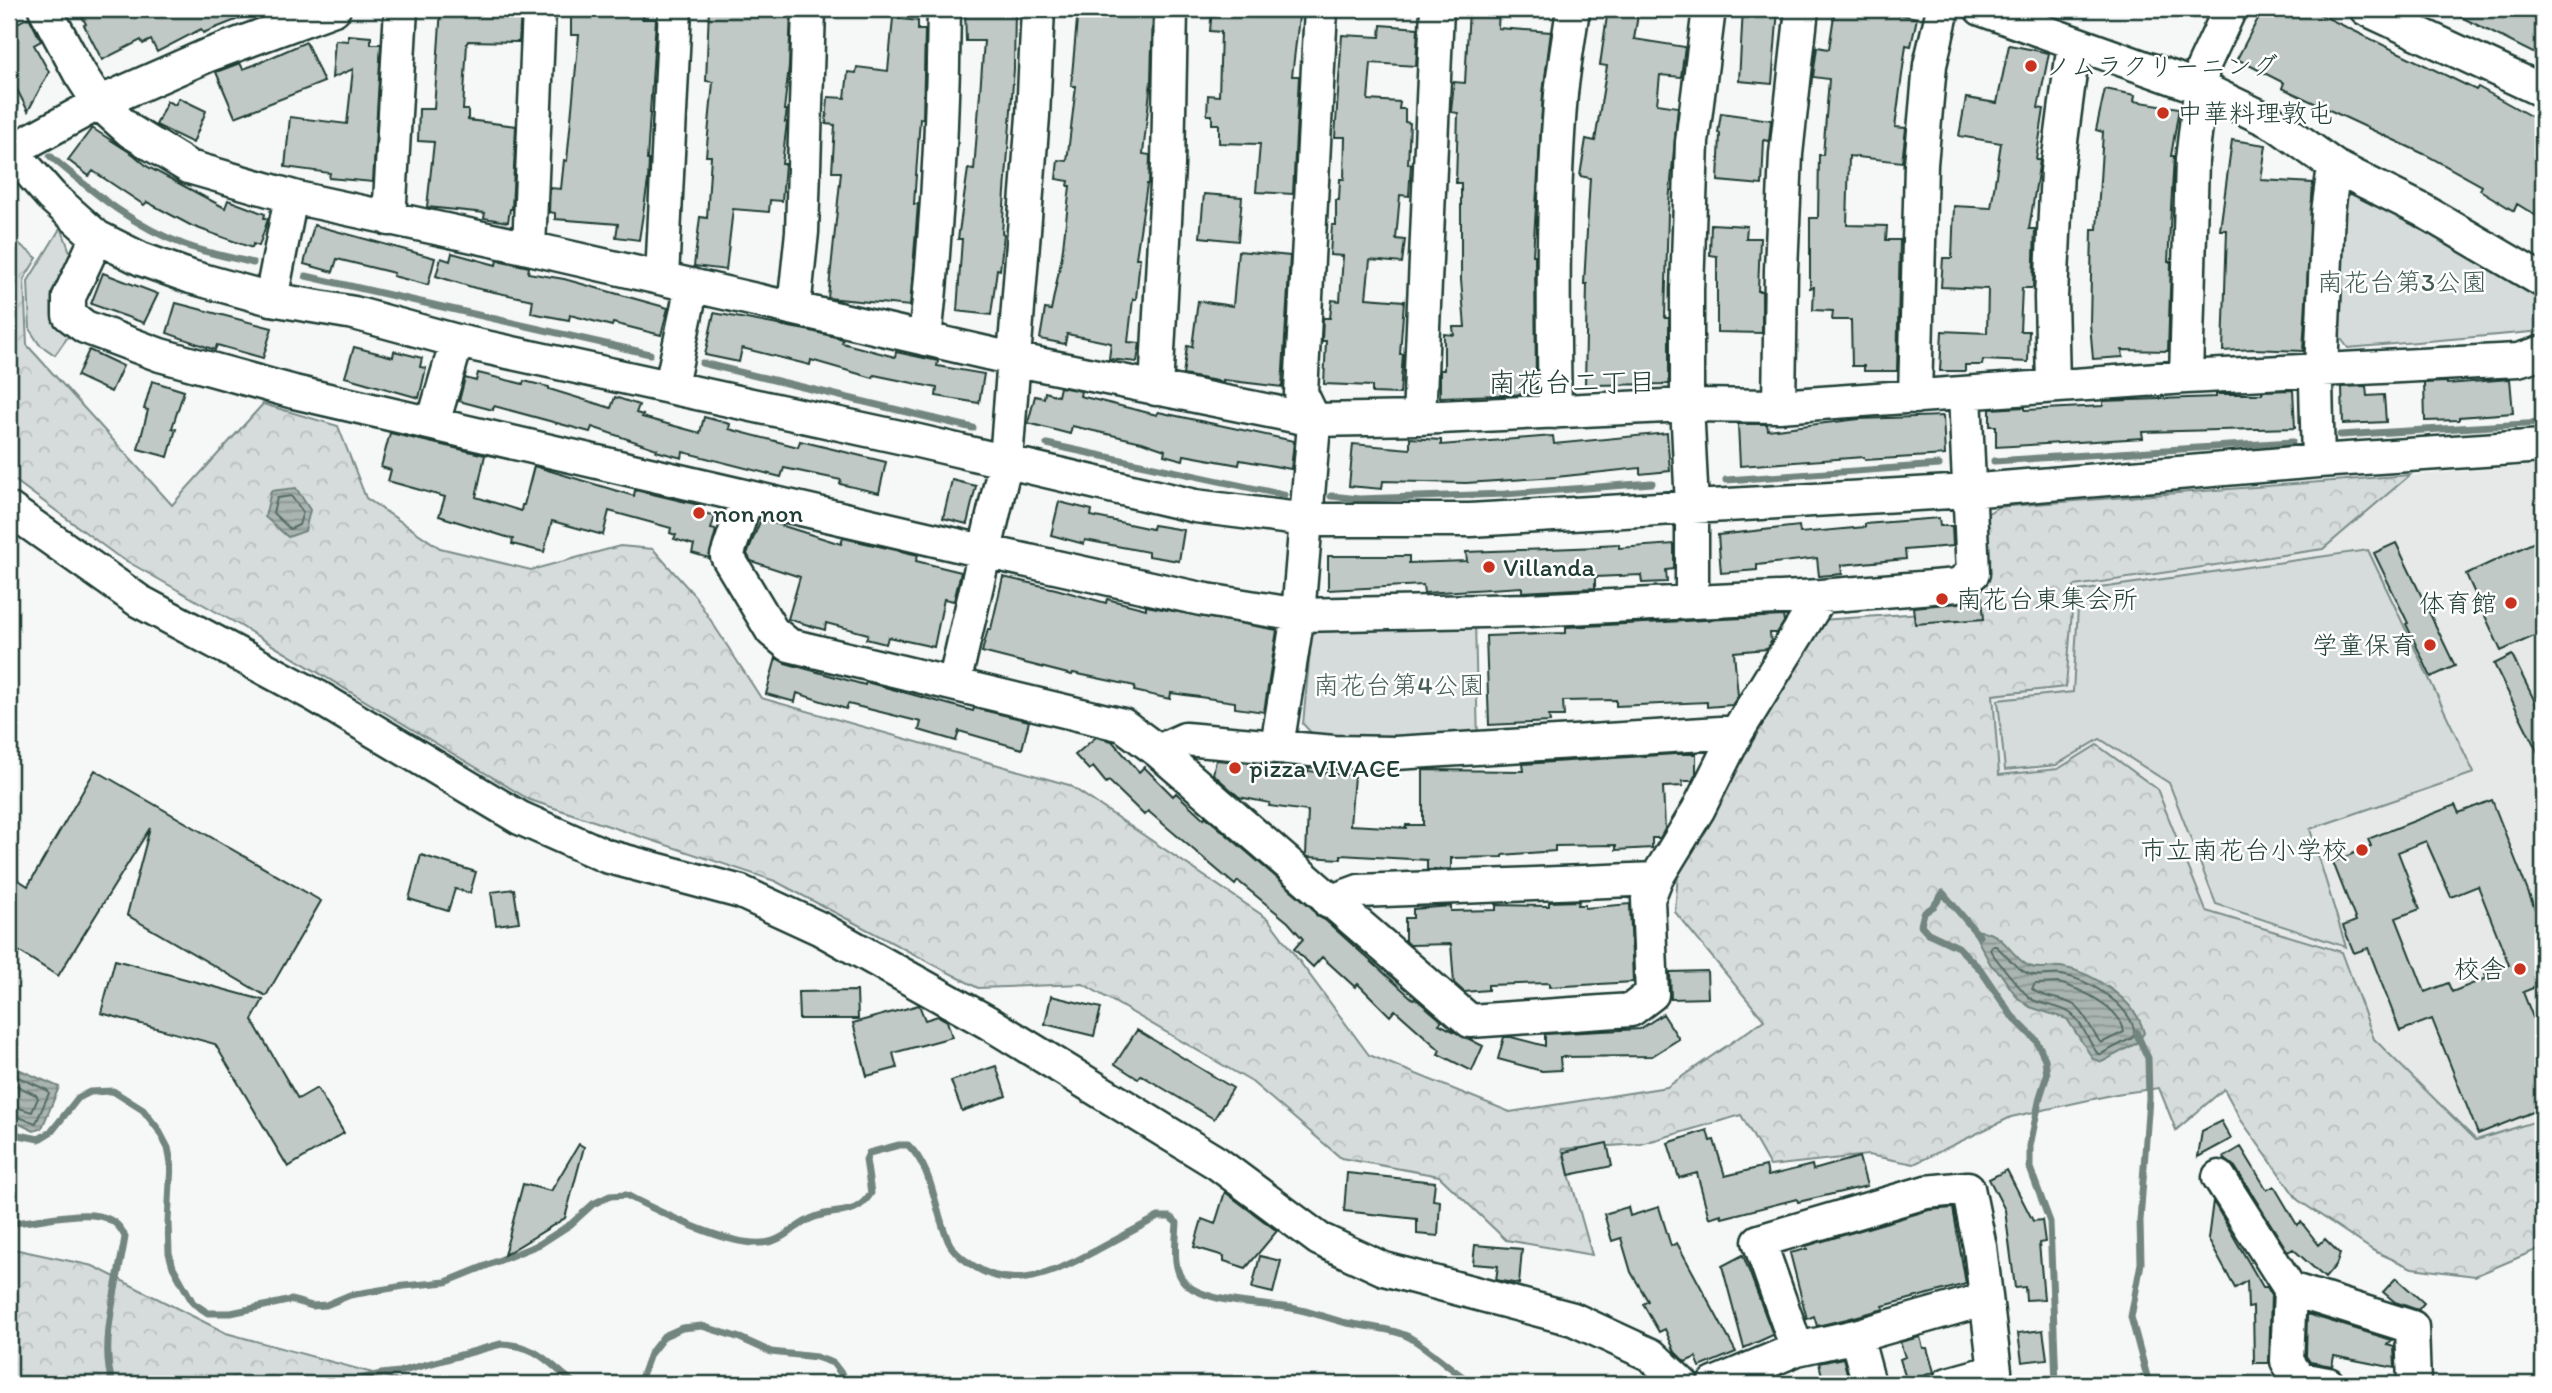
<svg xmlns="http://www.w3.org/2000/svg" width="2552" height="1393" viewBox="0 0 2552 1393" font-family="Itim,'Klee One',sans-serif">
	<defs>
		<pattern id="forest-crowns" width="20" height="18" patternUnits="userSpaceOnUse" patternTransform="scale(1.75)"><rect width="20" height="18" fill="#d6dcdb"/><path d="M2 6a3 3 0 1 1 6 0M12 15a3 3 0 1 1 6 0" fill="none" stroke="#b7bebd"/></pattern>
		<pattern id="water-rules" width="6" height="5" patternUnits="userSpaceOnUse" patternTransform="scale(1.75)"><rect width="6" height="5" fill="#aab5b1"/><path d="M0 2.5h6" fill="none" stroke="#8a9491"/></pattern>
	</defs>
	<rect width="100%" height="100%" fill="#f6f7f7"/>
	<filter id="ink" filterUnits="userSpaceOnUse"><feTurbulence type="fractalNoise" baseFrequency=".0143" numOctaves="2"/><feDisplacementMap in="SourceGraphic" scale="14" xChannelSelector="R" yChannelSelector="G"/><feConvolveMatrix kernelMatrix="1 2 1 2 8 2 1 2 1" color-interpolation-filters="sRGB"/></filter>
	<g filter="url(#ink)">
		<!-- built -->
		<path fill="#e6e9e8" d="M2543 465V1119L2476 1140 2374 1039 2342 952 2206 911 2157 789 2058 769 1999 775 1993 694 1998 508Z"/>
		<!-- forest -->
		<path fill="url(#forest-crowns)" stroke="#7a8c88" stroke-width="2" d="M9 236 37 258 24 279 27 345 172 505 263 404 338 426 366 498 440 548 531 570 620 546 653 549 695 596 761 698 1069 785 1268 919 1369 1055 1510 1112 1667 1087 1764 1020 1675 912 1678 874 1821 620 1979 609 1984 516 1998 507 2410 475 2323 549 2074 586 2066 687 1993 695 1999 775 2058 769 2097 745 2157 789 2206 911 2342 952 2374 1039 2476 1140 2543 1119V1247L2475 1276 2412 1268 2374 1251 2298 1200 2241 1120 2224 1089 2176 1130 2159 1088 2116 1094 2011 1117 1914 1164 1868 1155 1770 1166 1741 1115 1641 1144 1562 1149 1592 1255 1506 1240 1439 1176 1341 1158 1252 1082 1083 984 978 988 775 881 530 800 234 622 116 555 9 476Z
			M9 1248 93 1266 226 1333 413 1384H9Z"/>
		<!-- green -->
		<path fill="#d6dcdb" stroke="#7a8c88" stroke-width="2" d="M2353 186 2543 294V331L2348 348 2339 336 2344 197Z
			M61 227 71 255 54 293 55 307 72 331 55 355 39 344 30 330 28 281Z
			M2368 550 2474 773 2310 829 2346 947 2216 904 2169 783 2100 739 2056 765 2005 770 1998 700 2073 692 2079 591Z
			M1475 622 1478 742 1315 737 1303 724 1312 630Z"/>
		<!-- water -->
		<path fill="url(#water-rules)" stroke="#72857f" stroke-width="2" d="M296 488 310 510 305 531 288 537 265 517 271 491Z
			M1976 930C1981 931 1987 932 1992 934 2007 940 2014 959 2029 966 2040 971 2050 966 2061 967 2093 972 2137 1001 2144 1033L2137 1043 2102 1062 2093 1059 2067 1019 2030 1007 2017 997 2000 973 1991 965 1974 933Z
			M9 1065 59 1087 42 1128 34 1131 9 1119Z"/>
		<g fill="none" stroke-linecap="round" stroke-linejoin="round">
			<!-- shore -->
			<path stroke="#576d66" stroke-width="2" d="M291 496 303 512 299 525 290 529 273 513 277 498Z
				M1992 946H1996C2007 956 2016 969 2029 974 2041 978 2051 973 2062 975 2089 980 2130 1004 2135 1033L2132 1038 2101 1054H2098C2088 1042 2082 1021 2070 1013 2059 1005 2044 1006 2033 1000 2026 997 1995 958 1990 950Z
				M2059 983C2080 989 2121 1007 2124 1032L2101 1043C2091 1032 2087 1014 2074 1005 2061 997 2043 999 2032 989L2035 984Z
				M9 1073 47 1090 49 1093 36 1123 9 1114
				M9 1082 36 1095 38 1098 32 1112 9 1105"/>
			<!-- stream -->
			<path stroke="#72857f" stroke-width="7" d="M9 92 16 106
				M50 156C92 191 132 226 185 245 206 253 230 257 253 263
				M306 276 650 354
				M702 363 973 428
				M2340 435 2543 423
				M1047 444 1284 495
				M1994 461 2292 442
				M1726 480 1939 465
				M1331 496 1359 499 1505 494 1652 483
				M1979 936 1943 893 1934 906 1924 913 1921 925 1928 933 1958 947 1980 969 2012 1016 2036 1040 2045 1059 2047 1075 2040 1097 2030 1146V1168L2050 1222 2056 1384
				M2136 1032 2148 1058 2149 1098 2140 1221 2141 1263 2131 1317 2149 1384
				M9 1133 39 1139 52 1131 78 1098 90 1092 113 1091 143 1110 158 1129 168 1148 171 1163 168 1222 169 1253 173 1267 193 1303 208 1313H231L292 1300 312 1306 326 1305 350 1295 404 1286 446 1282 540 1244 571 1224 593 1204 610 1196 626 1195C659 1211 738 1253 773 1241 788 1236 800 1222 815 1217 837 1208 855 1218 871 1193L866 1160 869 1153 899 1145H908C933 1169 934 1207 947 1238 951 1250 961 1258 972 1265 1015 1294 1057 1271 1097 1250 1117 1239 1138 1228 1158 1217H1170L1177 1223C1176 1242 1171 1270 1186 1284 1206 1302 1258 1304 1284 1307 1305 1309 1326 1318 1347 1323 1367 1327 1390 1328 1409 1337 1432 1350 1451 1371 1474 1384
				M9 1223C41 1224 110 1196 125 1237 119 1278 98 1346 113 1384
				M340 1384 381 1374 399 1372 501 1344C538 1345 548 1363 575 1384
				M639 1384 650 1354 664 1336 682 1328 702 1326 740 1338 771 1352 816 1357 833 1363 843 1376 842 1384"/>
		</g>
		<!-- building -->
		<path fill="#c0c9c6" stroke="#1f3d34" stroke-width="2" fill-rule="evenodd" d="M78 9H261V10L203 33 201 29 157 52 151 40 143 44 141 40 102 60 84 25 86 24Z
			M441 9H521L519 42 468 41 467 43 463 110H468V120L516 126 512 209H510L508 222 484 218 485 213 427 207 434 142 418 141 419 109H434Z
			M709 9H791L789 66 784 110H787L785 122H787L782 164H785L782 201 770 200 769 212 733 209 726 270 694 266 700 217 707 218 711 156H706L713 82 706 81Z
			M965 9H1015L1014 69 1002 233 1004 234 1000 270 997 269 991 315 957 311 962 239H958L968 169 974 170 984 41H966Z
			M1078 9H1153L1151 81 1143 154 1150 155 1149 184H1147L1136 258H1140L1136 299H1133L1128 342 1140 343 1137 362 1109 359 1111 343 1067 334 1065 344 1040 339 1045 309 1051 310 1062 256 1070 186H1068L1069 181 1056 179 1058 160 1067 161 1076 86H1071Z
			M1212 9H1300L1292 76H1299L1293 194 1256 192 1260 144 1219 143V124H1212V115H1207L1208 95 1219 96 1221 32 1210 31Z
			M1469 9H1499L1498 28 1551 32 1543 93 1533 255H1535L1536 391 1534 394 1440 397V370H1444V334L1454 335 1453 327H1465L1461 280V183H1456L1458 113 1451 112 1454 82 1465 83Z
			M1608 9H1639L1634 39 1685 47 1681 77 1660 75 1657 104 1678 107 1668 213 1665 318H1669V384L1585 385 1587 284H1584L1590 178 1580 176 1586 139 1595 141 1607 66 1600 65Z
			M1743 9H1778L1772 84 1739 81Z
			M1835 9H1872L1917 18 1911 46 1906 45 1895 127 1906 128 1902 162 1849 156 1847 225 1887 226 1886 240H1900L1897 371H1864V366H1852L1851 320H1832L1833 311 1813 310 1814 287 1810 288V218H1818L1819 155H1823L1829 79 1813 77 1817 47 1829 49Z
			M2263 9H2309L2476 90 2478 87 2543 123V220L2517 204 2514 211 2480 190 2482 186 2426 155 2282 88 2284 83 2237 59Z
			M2445 9H2526L2543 17V58Z
			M578 11 644 12 643 19H656L647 160H649L648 181 639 240 616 237 618 224 555 219V213L549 212 550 188 561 189 564 160 567 161 579 35H571V16H578Z
			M29 17 41 41 34 45 49 72 28 111 9 74V27Z
			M893 18 918 21V30H925L923 119 920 118 914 204H918L910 306 828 298 841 172H832L835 125 826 124 828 97 845 98 848 72 856 73 857 67 888 71Z
			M1381 25 1418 28 1416 66 1371 63 1368 100 1400 102 1399 109H1405V122L1410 123 1408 164H1411L1409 196 1400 195 1396 239 1405 240 1402 263 1370 260 1366 298 1404 301 1400 354H1403L1400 394 1372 393V386L1324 384 1326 341H1322L1323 318H1330L1332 300 1340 301 1343 256 1330 255 1332 225H1336V200H1339L1340 179H1344L1345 137H1335L1342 35 1380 37Z
			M348 35 371 37V44H381L373 182 329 178 330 173 285 167 290 117 347 124 353 69 332 78 335 40 348 41Z
			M306 42 324 82 235 117 216 72 240 63 243 69 254 65Z
			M2009 45 2049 53 2038 108 2044 109 2036 160H2040L2029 229H2035L2033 288H2022L2020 331H2029L2028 362 1983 360 1982 365H1965V371H1940L1942 331 1987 333 1988 289 1941 287 1943 258H1952L1954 206 1991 208 2001 143 1959 136 1966 98 1997 103Z
			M2105 89 2135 95 2134 101 2179 108 2171 156H2174L2168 262H2171L2168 351 2122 350 2123 357 2093 359 2090 324 2092 229H2097L2103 132 2096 130Z
			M179 98 206 111 193 143 156 125 167 101 175 105Z
			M1721 113 1771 120 1769 141 1764 140 1762 185 1718 181 1720 134 1718 133Z
			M92 128 134 155 148 167 225 208 228 200 265 214 264 218 268 219 259 246 253 244 252 248 192 226 147 202 144 205 93 171 89 176 68 160Z
			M2232 140 2266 145 2261 180 2313 183 2303 351 2253 349 2223 351 2227 230H2220Z
			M1204 194 1242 197 1238 241 1200 237Z
			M1711 224 1747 226 1746 238H1760L1758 291H1762V333L1717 332V256L1710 255Z
			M314 225 435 258 428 285 393 276 394 273 337 259 333 272 304 264Z
			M1238 251 1290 256 1282 387 1223 380V382L1183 375 1187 346 1192 347 1198 301 1233 306Z
			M452 253 496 265 497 260 529 267 528 273 564 279 668 308 661 335 613 323 612 326 570 315 569 320 531 313 533 300 475 288 436 276 441 258 450 261Z
			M103 273 158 294 144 323 91 304Z
			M176 303 272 328 263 358 217 345 215 350 167 333Z
			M714 313 811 331 843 339 842 343 895 357 896 352 938 361 937 366 984 374 979 403 936 396 937 388 874 375 873 378 811 360 810 365 742 348 739 362 705 355Z
			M354 347 393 357 394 351 422 358 420 367 426 368 419 398 345 377Z
			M89 350 123 366 111 392 77 376Z
			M478 373 523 384 524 381 549 387V389L611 408 615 397 639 405 636 413 643 415 642 417 700 433 704 417 730 424 729 429 798 447 800 441 886 462 879 493 840 484 841 480 784 468 781 477 683 452 682 458 656 451 657 449 592 427 590 432 494 406 493 410 459 401 465 378 476 381Z
			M2510 379 2513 413 2459 417V420L2425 421 2424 383 2447 382V384Z
			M152 381 184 391 172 428 176 429 168 457 138 449 148 410 144 409Z
			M2366 386 2367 396 2384 395 2386 422 2343 424 2342 387Z
			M1060 387 1081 391 1080 396 1157 415 1158 412 1294 441 1291 469 1240 460 1239 465 1184 455 1183 460 1164 455 1165 450 1142 442 1072 426 1070 434 1028 423 1035 396 1044 398 1045 392 1058 396Z
			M2293 390 2295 428 2142 432 2143 438 1996 447V426H1990V409L2025 407V410L2103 406V401L2216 397V394H2262V391Z
			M1943 416 1945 455 1865 460 1864 457 1740 466 1738 424H1767L1768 430 1859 419Z
			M390 433 485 455 476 497 521 511 522 505H524L534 466 634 496 635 490 699 505 697 511 715 516 711 529 716 530 709 558 692 553 694 545 674 539 676 535 670 533 671 528 609 511 603 535 552 521 544 552 512 544 513 539 439 516 445 497 388 481 391 470 381 467Z
			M1667 433 1670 471 1640 474V468L1556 477 1466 483 1383 481 1382 489 1349 486 1353 444 1410 449V438L1441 440V445L1553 436 1554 444Z
			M952 480 976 486 967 524 943 518Z
			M1059 502 1092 510 1091 516 1152 529 1153 525 1184 530 1179 561 1148 556V552L1085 540 1084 544 1051 535Z
			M1939 518 1940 526H1952L1953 546 1905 550 1906 559 1841 565 1842 574 1819 576 1817 558 1757 565V570L1721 573 1718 535 1799 526 1800 533 1865 527V524Z
			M761 519 841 544 843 538 918 555 916 561 961 572 954 601 944 599 934 647 888 637 886 644 866 639 868 634 826 623 825 630 788 619 800 577 751 561 747 554Z
			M2543 538V632L2501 651 2466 574Z
			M2396 543 2455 666 2431 677 2406 624 2408 623 2374 553Z
			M1619 544V548L1674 544V569L1666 570 1667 582 1642 583 1641 575 1595 577V588L1522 592V587L1424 593 1423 585 1328 590V556H1409V563L1467 561 1466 552 1600 547V545Z
			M1003 577 1056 589 1106 603 1107 599 1146 609V606L1277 630 1264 712 1235 708V702L1171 693 1170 699 1134 691 1135 686 1073 673 1072 675 982 652 988 629H991Z
			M1982 597 1984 619 1915 624 1913 607 1959 603 1971 598Z
			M1783 616 1784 622 1777 633H1770L1771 642 1767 649 1734 652 1738 696 1732 705 1707 707V702L1616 706V700L1563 701 1564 716H1549L1550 722 1489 725 1486 636 1566 633V627Z
			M2512 655 2543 718V763L2494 664Z
			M776 658 785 663 865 685 866 682 973 711 974 708 1029 721 1022 749 959 731 956 741 919 730 921 722 848 704 846 709 797 693 795 702 766 694Z
			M1096 737 1112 741 1139 772 1144 767 1173 796 1176 793 1204 819 1205 816 1312 908 1317 916 1325 920 1413 999 1415 998 1442 1021 1439 1024 1483 1046 1472 1071 1438 1054 1440 1050 1395 1010 1390 1016 1358 984 1355 987 1322 957 1313 967 1294 949 1303 939 1288 922 1238 881 1235 885 1148 811 1144 815 1109 781 1106 783 1093 767 1089 770 1075 755Z
			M1675 754H1696V774L1692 781H1682L1683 786 1663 787 1665 829 1660 838H1652V848L1616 850V845L1555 846V851L1503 855V857L1451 858V869L1427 870V860L1341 855V859L1308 857 1306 855 1308 811 1269 806 1270 803 1239 797 1213 774 1216 760 1309 768 1308 771 1354 776 1350 825 1406 828V825H1423V770L1524 771 1523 764Z
			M95 770 321 901 266 996 127 915 150 828 58 976 9 945V874L28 886Z
			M2492 800 2543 930V984L2523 992 2543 1043V1108L2478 1134 2432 1019 2400 1031 2368 948 2354 953 2343 926 2356 921 2333 862 2371 846 2368 839 2455 805 2459 813ZM2426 841 2451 897 2478 886 2509 965 2485 974 2487 978 2452 992 2448 983 2425 992 2396 918 2420 909 2398 852Z
			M421 855 476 872 470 893 455 889 448 911 409 899Z
			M514 889 519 922 496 925 491 892Z
			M1579 901 1578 905H1585V908L1630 904 1633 982 1549 987V983L1488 985V990L1464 992 1454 983 1451 944 1410 945 1405 941V918H1413V909L1451 906V911L1496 910V905L1549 906V902Z
			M115 960 263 1000 252 1020 298 1099 317 1088 344 1133 288 1167 215 1044 101 1013Z
			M1707 971 1708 998 1671 999 1670 972Z
			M857 991 858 1019H799L798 992Z
			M1051 996 1101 1008 1094 1036 1045 1024Z
			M919 1005 925 1020 938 1016 947 1021 952 1037 893 1053 897 1068 867 1076 853 1023Z
			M1663 1014 1679 1039 1652 1056 1560 1057 1561 1070 1542 1071 1498 1059 1504 1037H1511L1545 1046V1034L1640 1029Z
			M1137 1030 1233 1088 1214 1119 1141 1075 1138 1079 1115 1064Z
			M996 1066 1006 1096 962 1111 951 1081Z
			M2221 1121 2231 1139 2198 1157 2202 1131Z
			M1707 1130 1710 1141 1714 1140 1725 1176 1766 1166 1768 1176 1812 1165 1813 1170 1859 1157 1867 1186 1798 1202 1797 1199 1722 1218 1721 1214 1709 1218 1697 1173 1679 1178 1668 1143Z
			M1607 1143 1612 1166 1569 1175 1564 1152Z
			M579 1144 584 1147 565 1218 504 1255 523 1184 551 1191Z
			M2241 1147 2267 1190 2274 1186 2297 1225 2301 1222 2319 1245 2325 1239 2340 1254 2336 1265 2325 1278 2293 1249 2288 1252 2235 1167 2226 1160 2224 1157Z
			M2007 1170 2033 1221 2042 1220 2045 1242 2039 1243 2044 1299 2026 1300 2025 1287 2015 1288 2005 1210 1989 1179Z
			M1347 1173 1435 1182 1433 1200 1440 1201 1438 1236 1417 1234V1219L1344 1211Z
			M1225 1192 1277 1231 1246 1268 1224 1261V1256L1194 1247 1202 1219 1215 1224Z
			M2213 1201 2263 1287H2267L2271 1294 2269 1363H2254L2253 1307 2248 1308 2247 1281 2235 1288 2208 1239Z
			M1628 1207 1630 1216 1659 1207 1671 1246 1677 1243 1736 1352 1700 1367 1696 1357 1685 1362 1675 1352 1665 1329 1659 1332 1643 1304 1648 1301 1631 1272 1621 1238 1612 1241 1604 1214Z
			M1953 1208 1966 1284 1883 1306 1884 1309 1847 1319 1817 1326 1814 1316 1807 1319 1790 1253 1807 1249 1806 1246 1929 1210Z
			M1475 1245 1522 1249 1519 1284 1496 1280 1498 1266 1473 1264Z
			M1743 1255 1773 1335 1744 1348 1722 1266Z
			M1260 1256 1281 1261 1273 1293 1252 1288Z
			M2396 1278 2424 1303 2418 1310 2395 1302 2383 1292Z
			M2307 1314 2392 1340 2387 1345 2394 1347 2395 1368 2334 1356 2332 1366 2310 1362 2306 1356Z
			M2043 1330 2047 1359 2022 1362 2018 1333Z
			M1920 1337 1923 1348H1927L1934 1372 1907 1382 1900 1359 1905 1357 1900 1342Z
			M1843 1358 1850 1384H1824L1819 1363Z"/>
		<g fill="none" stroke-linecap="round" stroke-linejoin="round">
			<!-- minor casing -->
			<g stroke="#1f3d34" stroke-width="37">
				<path id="minor" d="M45 9 79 72 99 103 130 131 189 167 297 198 529 248 1013 359 1314 420 1419 418 1687 405 1779 406 2186 377 2518 360 2543 352
					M1981 9 2201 88 2276 124 2334 166 2422 210 2543 281
					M2366 9 2543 91
					M9 148 51 196 97 237 141 259 191 277 271 299 354 313 457 341 918 441 1195 506 1307 520H1470L1968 491 2318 461 2543 446
					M11 151 99 103 206 56 334 9
					M389 219 401 9
					M97 237 69 297V315L85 327 160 355 294 392 983 551 1201 599 1298 615 1528 610 1821 596 1958 585 1973 573 1965 394
					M529 248 539 9
					M662 278 675 9
					M271 299 291 197
					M794 308 802 232 809 9
					M925 339C937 229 943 120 944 9
					M2186 377 2192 160 2203 67 2230 9
					M671 386 692 285
					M2053 386 2051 297 2057 171 2074 43
					M1156 389 1168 165 1171 9
					M1915 397 1921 164 1930 65 1943 9
					M1779 406 1781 270 1786 154 1802 9
					M1555 412C1553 306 1552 200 1561 94 1564 66 1569 37 1573 9
					M1419 418 1437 9
					M433 423 457 341
					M2318 461 2316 384 2321 370 2328 212 2334 166
					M747 497 727 556 772 631 789 645 1123 725 1158 751 1470 1021 1631 1010 1652 994 1648 899 1656 879 1698 810 1737 732 1821 596
					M9 509 139 601 316 696 520 818 606 856 741 892 821 929 989 1023 1217 1163 1319 1239 1384 1269 1573 1319 1651 1355 1682 1384
					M1692 601V506L1687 405V290L1692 142 1709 9
					M954 684 1006 460 1033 116 1038 9
					M1277 746 1298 615 1313 436 1314 420 1301 393 1321 9
					M1158 751 1185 739 1334 752 1395 753 1737 732
					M1329 902 1359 891 1656 879
					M2219 1177 2290 1289 2412 1327 2414 1384
					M2290 1289 2287 1361 2299 1379 2328 1384
					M1856 1336 1869 1384
					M1797 1349 1759 1241 1926 1192 1968 1188 1980 1247 1995 1371 1948 1384
					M1714 1384 1797 1349 1856 1336 1986 1299"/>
			</g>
			<!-- minor -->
			<use href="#minor" stroke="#fff" stroke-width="32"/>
		</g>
	</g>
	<!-- markers -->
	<g fill="#c8321e" stroke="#fff" stroke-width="2.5">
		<circle cx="2031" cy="66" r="7"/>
		<circle cx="2163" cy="113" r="7"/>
		<circle cx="699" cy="513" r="7"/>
		<circle cx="1489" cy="567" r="7"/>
		<circle cx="1942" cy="599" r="7"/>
		<circle cx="2511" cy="603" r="7"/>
		<circle cx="2430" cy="645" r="7"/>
		<circle cx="1235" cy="768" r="7"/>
		<circle cx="2362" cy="850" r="7"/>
		<circle cx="2520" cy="969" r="7"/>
	</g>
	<g text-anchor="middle" stroke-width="5" stroke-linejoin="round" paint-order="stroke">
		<!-- poi labels -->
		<g font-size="26" fill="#1f3d34" stroke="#fff" text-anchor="start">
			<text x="2045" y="75">ノムラクリーニング</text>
			<text x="2177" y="122">中華料理敦屯</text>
			<text x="713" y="522">non non</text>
			<text x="1503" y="576">Villanda</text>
			<text x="1956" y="608">南花台東集会所</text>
			<text x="2497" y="612" text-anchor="end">体育館</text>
			<text x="2416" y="654" text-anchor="end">学童保育</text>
			<text x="1249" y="777">pizza VIVACE</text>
			<text x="2348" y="859" text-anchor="end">市立南花台小学校</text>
			<text x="2506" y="978" text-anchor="end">校舎</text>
		</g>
		<!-- park labels -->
		<g font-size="26" fill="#445d55" stroke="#fff">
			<text x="2402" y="291">南花台第3公園</text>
			<text x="1399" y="694">南花台第4公園</text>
		</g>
		<!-- neighbourhood labels -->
		<g font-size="28" fill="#1f3d34" stroke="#fff">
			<text x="1572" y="392">南花台二丁目</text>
		</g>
	</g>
	<!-- margin -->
	<rect width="2552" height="1393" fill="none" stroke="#fff" stroke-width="35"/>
	<rect x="18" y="18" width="2517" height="1358" fill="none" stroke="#1f3d34" stroke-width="2.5" filter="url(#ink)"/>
</svg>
